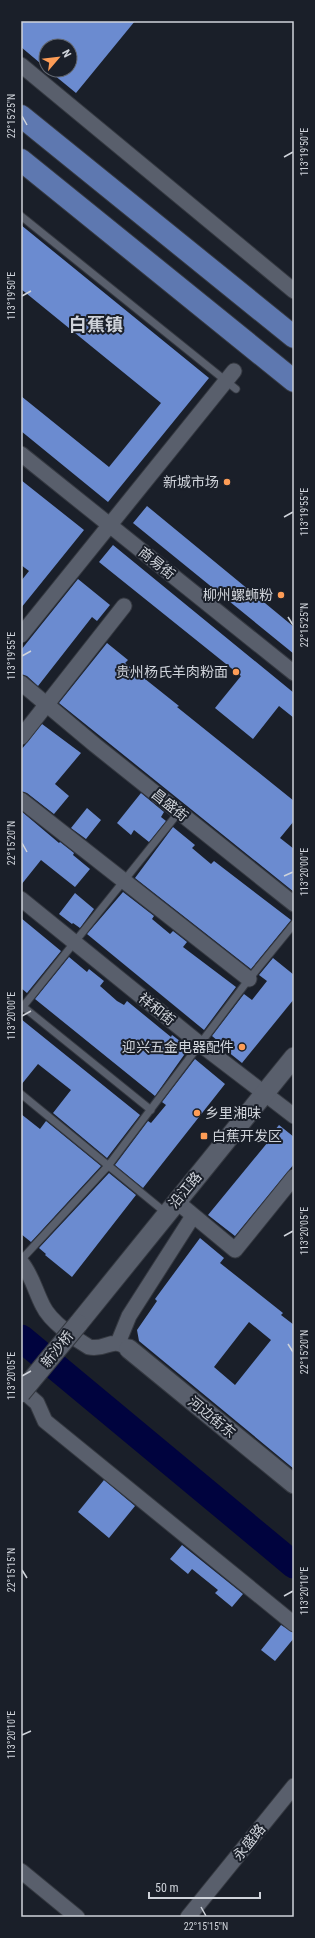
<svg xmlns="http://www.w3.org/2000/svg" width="315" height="1938" viewBox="0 0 315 1938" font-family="'Roboto Condensed','Noto Sans SC',sans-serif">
	<rect width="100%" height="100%" fill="#1a1f29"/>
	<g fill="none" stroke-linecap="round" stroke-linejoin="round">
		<!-- river -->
		<path stroke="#00033e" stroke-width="27" d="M21 1338 294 1565"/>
	</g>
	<!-- building -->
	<path fill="#6b8bd0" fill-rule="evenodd" d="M21 21H135L76 93 48 70H70V46H46V68L21 47Z
		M21 225 209 378 108 502 21 431V396L109 467 161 403 21 289Z
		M21 480 84 530 21 608V581L29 571 21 565Z
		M147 506 294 627V654L133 523Z
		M113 545 294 693V718L279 706 253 739 215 708 241 676 99 562Z
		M78 579 110 605 97 621 92 617 38 686 27 676 21 674V650Z
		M107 643 128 660 125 663 179 706 177 707 294 801V821L280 838 294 849V892L59 703Z
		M42 724 81 753 55 784 69 796 54 814 27 793 21 791V750Z
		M141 793 164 812 161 817 166 821 149 842 134 830 131 835 117 823Z
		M87 808 101 820 86 839 71 828Z
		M21 811 59 843 60 842 74 853 73 855 90 869 75 887 41 860 21 885Z
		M173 827 195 845 192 848 211 864 214 861 291 920 251 969 135 878Z
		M123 892 154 916 152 919 170 934 173 931 187 942 183 947 236 987 204 1030 87 934Z
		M75 893 94 909 80 928 73 923 72 924 59 914Z
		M21 918 61 951 27 993 21 988Z
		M69 957 87 972 89 969 104 981 100 986 117 1001 124 1005 127 1001 171 1037 172 1035 189 1048 155 1096 35 999Z
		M273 958 294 975V999L242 1063 217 1043 218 1041 212 1036 244 994 252 1000 267 981 259 975Z
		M21 1019 140 1115 107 1158 53 1113 71 1090 38 1064 21 1085Z
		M195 1059 225 1084 143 1188 115 1165 148 1121 151 1123 166 1105 162 1102Z
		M21 1114 40 1129 46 1121 101 1166 31 1242 21 1234Z
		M279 1125 294 1137V1164L235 1236 208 1215 268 1142 266 1141Z
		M109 1173 136 1195 72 1277 45 1255 46 1254 39 1248Z
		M200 1238 224 1258 220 1263 283 1313 281 1315 294 1325V1469L139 1341 137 1330 157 1301 155 1299ZM249 1322 271 1340 235 1385 214 1367Z
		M104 1480 135 1506 109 1538 78 1512Z
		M182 1545 243 1594 232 1607 215 1593 218 1590 192 1569 188 1574 170 1559Z
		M281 1625 294 1633V1638L275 1661 261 1650Z"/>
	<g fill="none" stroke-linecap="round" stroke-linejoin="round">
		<!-- service casing -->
		<g stroke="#353941" stroke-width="9">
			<path id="service" d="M21 216 236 389
				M21 1005 151 1110
				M21 1009 179 812
				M21 1094 166 1213
				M21 1260 108 1166 249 979 294 924"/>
		</g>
		<!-- minor casing -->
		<g stroke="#353941" stroke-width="17">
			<path id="minor" d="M21 65 294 291
				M21 454 294 673
				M21 635 234 371
				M21 683 95 745 294 904
				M21 737 124 606
				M21 800 249 979
				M21 899 200 1044 294 1116
				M176 1201 235 1250 294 1177
				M21 1262C32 1275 35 1291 43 1306 50 1321 75 1339 89 1347 107 1351 111 1335 129 1349
				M118 1343 129 1316 193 1216
				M21 1389 37 1403 45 1421 294 1624
				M21 1871 77 1917
				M188 1917 294 1786"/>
		</g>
		<!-- tertiary casing -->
		<g stroke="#353941" stroke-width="21">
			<path id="tertiary" d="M78 1324 294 1057
				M129 1349 294 1484"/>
		</g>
		<!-- trunk casing -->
		<g stroke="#353941" stroke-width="24">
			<path id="trunk" d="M21 116 294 337
				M21 160 294 381"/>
		</g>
		<!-- service -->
		<use href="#service" stroke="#595f6c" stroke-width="7"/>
		<!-- minor -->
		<use href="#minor" stroke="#595f6c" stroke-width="15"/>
		<!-- tertiary -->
		<use href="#tertiary" stroke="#595f6c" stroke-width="19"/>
		<!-- trunk -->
		<use href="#trunk" stroke="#5e78b0" stroke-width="22"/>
		<!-- tertiary-bridge casing -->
		<g stroke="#353941" stroke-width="21" stroke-linecap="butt">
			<path id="tertiary-bridge" d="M21 1393 78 1324"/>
		</g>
		<!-- tertiary-bridge -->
		<use href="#tertiary-bridge" stroke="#595f6c" stroke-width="19"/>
	</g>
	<!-- ticks -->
	<path fill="none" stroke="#cfd3da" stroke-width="1.5" d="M22 116 27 125M284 157 293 152M22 296 31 291M284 517 293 512M288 617 293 625M22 656 31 651M22 843 27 852M284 876 293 872M22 1016 31 1011M284 1236 293 1231M288 1344 293 1352M22 1376 31 1371M22 1570 27 1578M284 1596 293 1591M22 1735 31 1731M201 1907 206 1916"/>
	<!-- markers -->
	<g fill="#fd9c56" stroke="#1a1f29" stroke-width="1.5">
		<circle cx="227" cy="482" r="4"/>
		<circle cx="281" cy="595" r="4"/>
		<circle cx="236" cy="672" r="4"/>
		<circle cx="242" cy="1047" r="4"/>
		<circle cx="197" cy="1113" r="4"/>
		<rect x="200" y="1132" width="8" height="8" rx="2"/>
	</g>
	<g text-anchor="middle" stroke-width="4" stroke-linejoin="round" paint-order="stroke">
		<!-- poi labels -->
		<g font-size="14" fill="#cfd3da" stroke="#1a1f29" text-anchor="end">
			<text x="219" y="487">新城市场</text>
			<text x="273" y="600">柳州螺蛳粉</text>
			<text x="228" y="677">贵州杨氏羊肉粉面</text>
			<text x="234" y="1052">迎兴五金电器配件</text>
			<text x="205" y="1118" text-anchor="start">乡里湘味</text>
			<text x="212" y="1141" text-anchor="start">白蕉开发区</text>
		</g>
		<!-- street labels -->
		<g font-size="14" fill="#cfd3da" stroke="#1a1f29">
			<text transform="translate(157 563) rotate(39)" y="5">商易街</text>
			<text transform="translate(170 805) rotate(39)" y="5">昌盛街</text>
			<text transform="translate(157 1009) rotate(39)" y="5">祥和街</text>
			<text transform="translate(185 1190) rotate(-50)" y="5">沿江路</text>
			<text transform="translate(57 1349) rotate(-51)" y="5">新沙桥</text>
			<text transform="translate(212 1417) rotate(39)" y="5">河边街东</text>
			<text transform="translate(249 1842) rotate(-51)" y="5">永盛路</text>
		</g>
		<!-- district labels -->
		<g font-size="18" font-weight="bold" fill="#cfd3da" stroke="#1a1f29">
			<text x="96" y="331">白蕉镇</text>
		</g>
	</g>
	<!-- border -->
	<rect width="315" height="1938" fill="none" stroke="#1a1f29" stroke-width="44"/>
	<!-- north arrow -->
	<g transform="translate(58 58) rotate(62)"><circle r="19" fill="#1a1f29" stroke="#626770"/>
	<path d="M0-3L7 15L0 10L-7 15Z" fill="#fd9c56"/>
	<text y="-6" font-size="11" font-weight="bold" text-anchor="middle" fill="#cfd3da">N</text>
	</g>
	<!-- scale -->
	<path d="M149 1892v6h111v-6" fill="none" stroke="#cfd3da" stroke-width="2"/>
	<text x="155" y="1892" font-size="12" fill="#cfd3da" stroke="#1a1f29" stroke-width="3" paint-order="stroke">50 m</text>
	<rect x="22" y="22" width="271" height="1894" fill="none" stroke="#cfd3da" stroke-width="1.5"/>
	<g font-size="10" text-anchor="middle" fill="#cfd3da">
		<text transform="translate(11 116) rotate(-90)" y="4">22°15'25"N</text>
		<text transform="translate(304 152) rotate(-90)" y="4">113°19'50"E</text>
		<text transform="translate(11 296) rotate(-90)" y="4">113°19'50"E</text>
		<text transform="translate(304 512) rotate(-90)" y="4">113°19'55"E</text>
		<text transform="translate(304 625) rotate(-90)" y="4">22°15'25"N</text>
		<text transform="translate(11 656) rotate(-90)" y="4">113°19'55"E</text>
		<text transform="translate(11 843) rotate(-90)" y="4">22°15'20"N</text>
		<text transform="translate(304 872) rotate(-90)" y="4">113°20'00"E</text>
		<text transform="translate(11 1016) rotate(-90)" y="4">113°20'00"E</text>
		<text transform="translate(304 1231) rotate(-90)" y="4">113°20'05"E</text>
		<text transform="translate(304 1352) rotate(-90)" y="4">22°15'20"N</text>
		<text transform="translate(11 1376) rotate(-90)" y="4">113°20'05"E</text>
		<text transform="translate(11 1570) rotate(-90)" y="4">22°15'15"N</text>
		<text transform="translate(304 1591) rotate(-90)" y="4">113°20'10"E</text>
		<text transform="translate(11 1735) rotate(-90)" y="4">113°20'10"E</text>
		<text x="206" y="1930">22°15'15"N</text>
	</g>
</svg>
